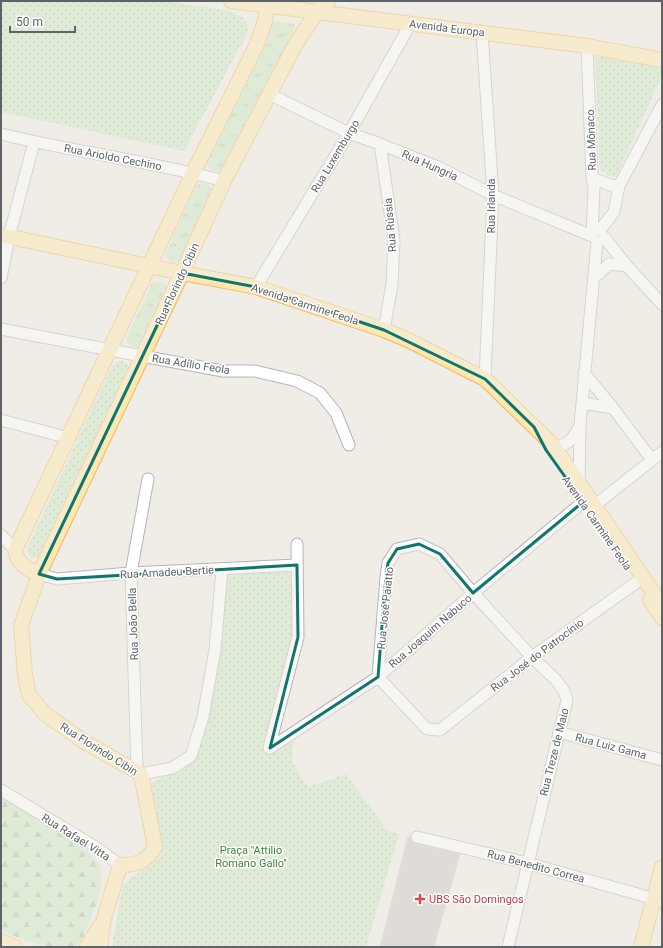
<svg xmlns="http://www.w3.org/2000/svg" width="663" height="948" viewBox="0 0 663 948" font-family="Roboto,sans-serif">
	<defs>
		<pattern id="grass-tufts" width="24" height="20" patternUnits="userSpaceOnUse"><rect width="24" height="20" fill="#c9e7c4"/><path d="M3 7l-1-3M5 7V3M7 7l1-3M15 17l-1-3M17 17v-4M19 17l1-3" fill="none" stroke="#a6bfa3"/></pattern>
		<pattern id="forest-firs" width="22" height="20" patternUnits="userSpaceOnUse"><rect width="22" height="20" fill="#c9e7c4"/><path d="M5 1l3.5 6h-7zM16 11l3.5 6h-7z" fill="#a6bfa3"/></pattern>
		<pattern id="park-dots" width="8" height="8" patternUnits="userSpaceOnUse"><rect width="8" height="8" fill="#c9e7c4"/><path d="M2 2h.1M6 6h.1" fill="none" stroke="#a6bfa3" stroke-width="1.8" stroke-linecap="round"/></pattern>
	</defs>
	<rect width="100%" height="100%" fill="#f0ede7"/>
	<!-- grass -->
	<path fill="url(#grass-tufts)" d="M276 21 294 24 295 27 225 170C217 174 210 171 206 162L272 23Z
		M202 183 208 185 213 189 180 261C173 264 167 262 165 254L196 186Z
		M158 281 165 283 169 288 141 346C134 349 128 346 126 339L152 283Z"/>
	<!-- forest -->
	<path fill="url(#forest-firs)" d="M1 795 27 810 47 825 73 839 88 851 100 866 102 882 97 903 82 940 76 947C69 947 61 948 53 947 35 945 17 938 1 930Z"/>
	<!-- park -->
	<path fill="url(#park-dots)" d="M1 1H166L229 11 244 18 249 30 184 151 1 112Z
		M595 56 662 64V75L616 177 608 175 600 169Z
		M119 361H123L128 365 129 371 40 557 32 558 28 554 27 548 112 366 116 362Z
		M290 568 293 637 266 752 294 735 292 762 308 787 346 774 387 830 399 834 366 947H112L123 884 159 858 149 784 195 761 210 675 222 569Z"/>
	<!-- building -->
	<path fill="#cbc8c3" stroke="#d5cec5" d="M408 836 410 837 412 842 415 844 460 854 434 947H380Z"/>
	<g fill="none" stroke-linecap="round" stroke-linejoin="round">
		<!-- minor casing -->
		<g stroke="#b2b5b9" stroke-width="13">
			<path id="minor" d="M482 32 493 195 485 379
				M587 46 592 178 594 188 592 234
				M269 94 349 133 380 144 438 167 493 195 592 236
				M1 134C75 152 151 161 224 181
				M380 144 394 240 392 284 384 330
				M592 178 610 185 619 186
				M600 230 614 212 619 186 662 105
				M604 237 627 266 662 304
				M1 278 9 237 34 142
				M594 278 609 264 627 266
				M256 287 349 133 411 23
				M1 329 142 356 223 371H255L297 381 320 393 336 413 349 445
				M584 373 613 408 652 460
				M582 403 613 408
				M1 420 69 438
				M555 448C569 443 572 441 579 427
				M579 484 580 425 597 242
				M594 506 662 452
				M1 535 15 550
				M297 544 298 637 269 748H270L378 677 473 593 583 502
				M39 574 57 579 131 573 297 565
				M559 732 662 760
				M137 771 131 573 148 479
				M141 774 172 768 191 756 203 717 215 650 222 569
				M1 790 97 848 120 865
				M417 837 527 863 662 901
				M508 947 567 700 564 691 556 680 532 657 473 593 440 554 419 544 397 549 388 563 386 577 378 677 427 729 440 730 532 657 637 582"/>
		</g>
		<!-- major casing -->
		<g stroke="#f0b761" stroke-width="16">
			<path id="major" d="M231 1 587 46 662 60
				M1 235 182 273 256 287 384 330 408 340 485 379 553 445 662 605
				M39 574C27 570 17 563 15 550L193 173 257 44 265 21 267 6
				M650 600 662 618
				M1 941 15 947
				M87 947 100 926
				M100 947 103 922 120 865C137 865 146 862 155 847L141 774 83 741 44 713 29 695 25 675 21 626 39 574 182 273 224 181 295 45 317 12 328 1
				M641 947 662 867"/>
		</g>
		<!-- minor -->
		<use href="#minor" stroke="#fff" stroke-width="11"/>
		<!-- major -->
		<use href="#major" stroke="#fee8af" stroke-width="14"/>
	</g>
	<!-- marked area -->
	<path d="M0 0H663V948H0ZM182 273 256 287 384 330 485 379 534 427 546 450 583 502 473 593 440 554 419 544 397 549 388 563 386 577 378 677 270 748 298 637 297 565 57 579 39 574Z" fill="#f0ede7" fill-opacity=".55" fill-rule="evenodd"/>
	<path fill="none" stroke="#0f766e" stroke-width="3" stroke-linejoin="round" d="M182 273 256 287 384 330 485 379 534 427 546 450 583 502 473 593 440 554 419 544 397 549 388 563 386 577 378 677 270 748 298 637 297 565 57 579 39 574Z"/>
	<!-- markers -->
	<path fill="#e0444e" stroke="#fff" stroke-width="1.5" d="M418 893h4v4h4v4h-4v4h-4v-4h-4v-4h4z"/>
	<g text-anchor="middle" stroke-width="3" stroke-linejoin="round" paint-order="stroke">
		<!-- street labels -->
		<g font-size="11" fill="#5e6367" stroke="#fff">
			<text transform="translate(447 28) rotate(7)" y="4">Avenida Europa</text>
			<text transform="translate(591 140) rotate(-92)" y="4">Rua Mônaco</text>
			<text transform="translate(335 156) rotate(-59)" y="4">Rua Luxemburgo</text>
			<text transform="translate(113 157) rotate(11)" y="4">Rua Arioldo Cechino</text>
			<text transform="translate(430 165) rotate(24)" y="4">Rua Hungria</text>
			<text transform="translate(491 206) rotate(-90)" y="4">Rua Irlanda</text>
			<text transform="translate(390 225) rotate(-95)" y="4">Rua Rússia</text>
			<text transform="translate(177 284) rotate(-65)" y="4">Rua Florindo Cibin</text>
			<text transform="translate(305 304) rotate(18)" y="4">Avenida Carmine Feola</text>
			<text transform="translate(191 364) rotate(9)" y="4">Rua Adílio Feola</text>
			<text transform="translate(597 523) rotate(55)" y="4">Avenida Carmine Feola</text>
			<text transform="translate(167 572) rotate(-3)" y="4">Rua Amadeu Bertie</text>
			<text transform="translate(385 608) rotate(-84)" y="4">Rua José Paiatto</text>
			<text transform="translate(133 624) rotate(-92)" y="4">Rua João Bella</text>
			<text transform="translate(430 631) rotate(-41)" y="4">Rua Joaquim Nabuco</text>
			<text transform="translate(537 655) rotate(-37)" y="4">Rua José do Patrocínio</text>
			<text transform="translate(611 746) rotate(15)" y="4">Rua Luiz Gama</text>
			<text transform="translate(99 749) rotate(32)" y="4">Rua Florindo Cibin</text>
			<text transform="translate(554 752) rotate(-76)" y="4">Rua Treze de Maio</text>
			<text transform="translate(76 837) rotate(32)" y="4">Rua Rafael Vitta</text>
			<text transform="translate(536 866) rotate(15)" y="4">Rua Benedito Correa</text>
		</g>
		<!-- park labels -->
		<g font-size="11" fill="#3d8637" stroke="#fff">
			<text x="251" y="854">Praça "Attilio<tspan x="251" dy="13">Romano Gallo"</tspan></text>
		</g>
		<!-- health labels -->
		<g font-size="11" fill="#be3a42" stroke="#fff" text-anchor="start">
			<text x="429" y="903">UBS São Domingos</text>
		</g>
	</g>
	<!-- border -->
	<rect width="663" height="948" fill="none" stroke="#5e6367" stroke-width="4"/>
	<!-- scale -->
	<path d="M10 26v6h65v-6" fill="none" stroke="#5e6367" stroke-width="2"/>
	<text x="16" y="26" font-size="12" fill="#5e6367" stroke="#ffffff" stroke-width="3" paint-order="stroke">50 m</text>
</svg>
